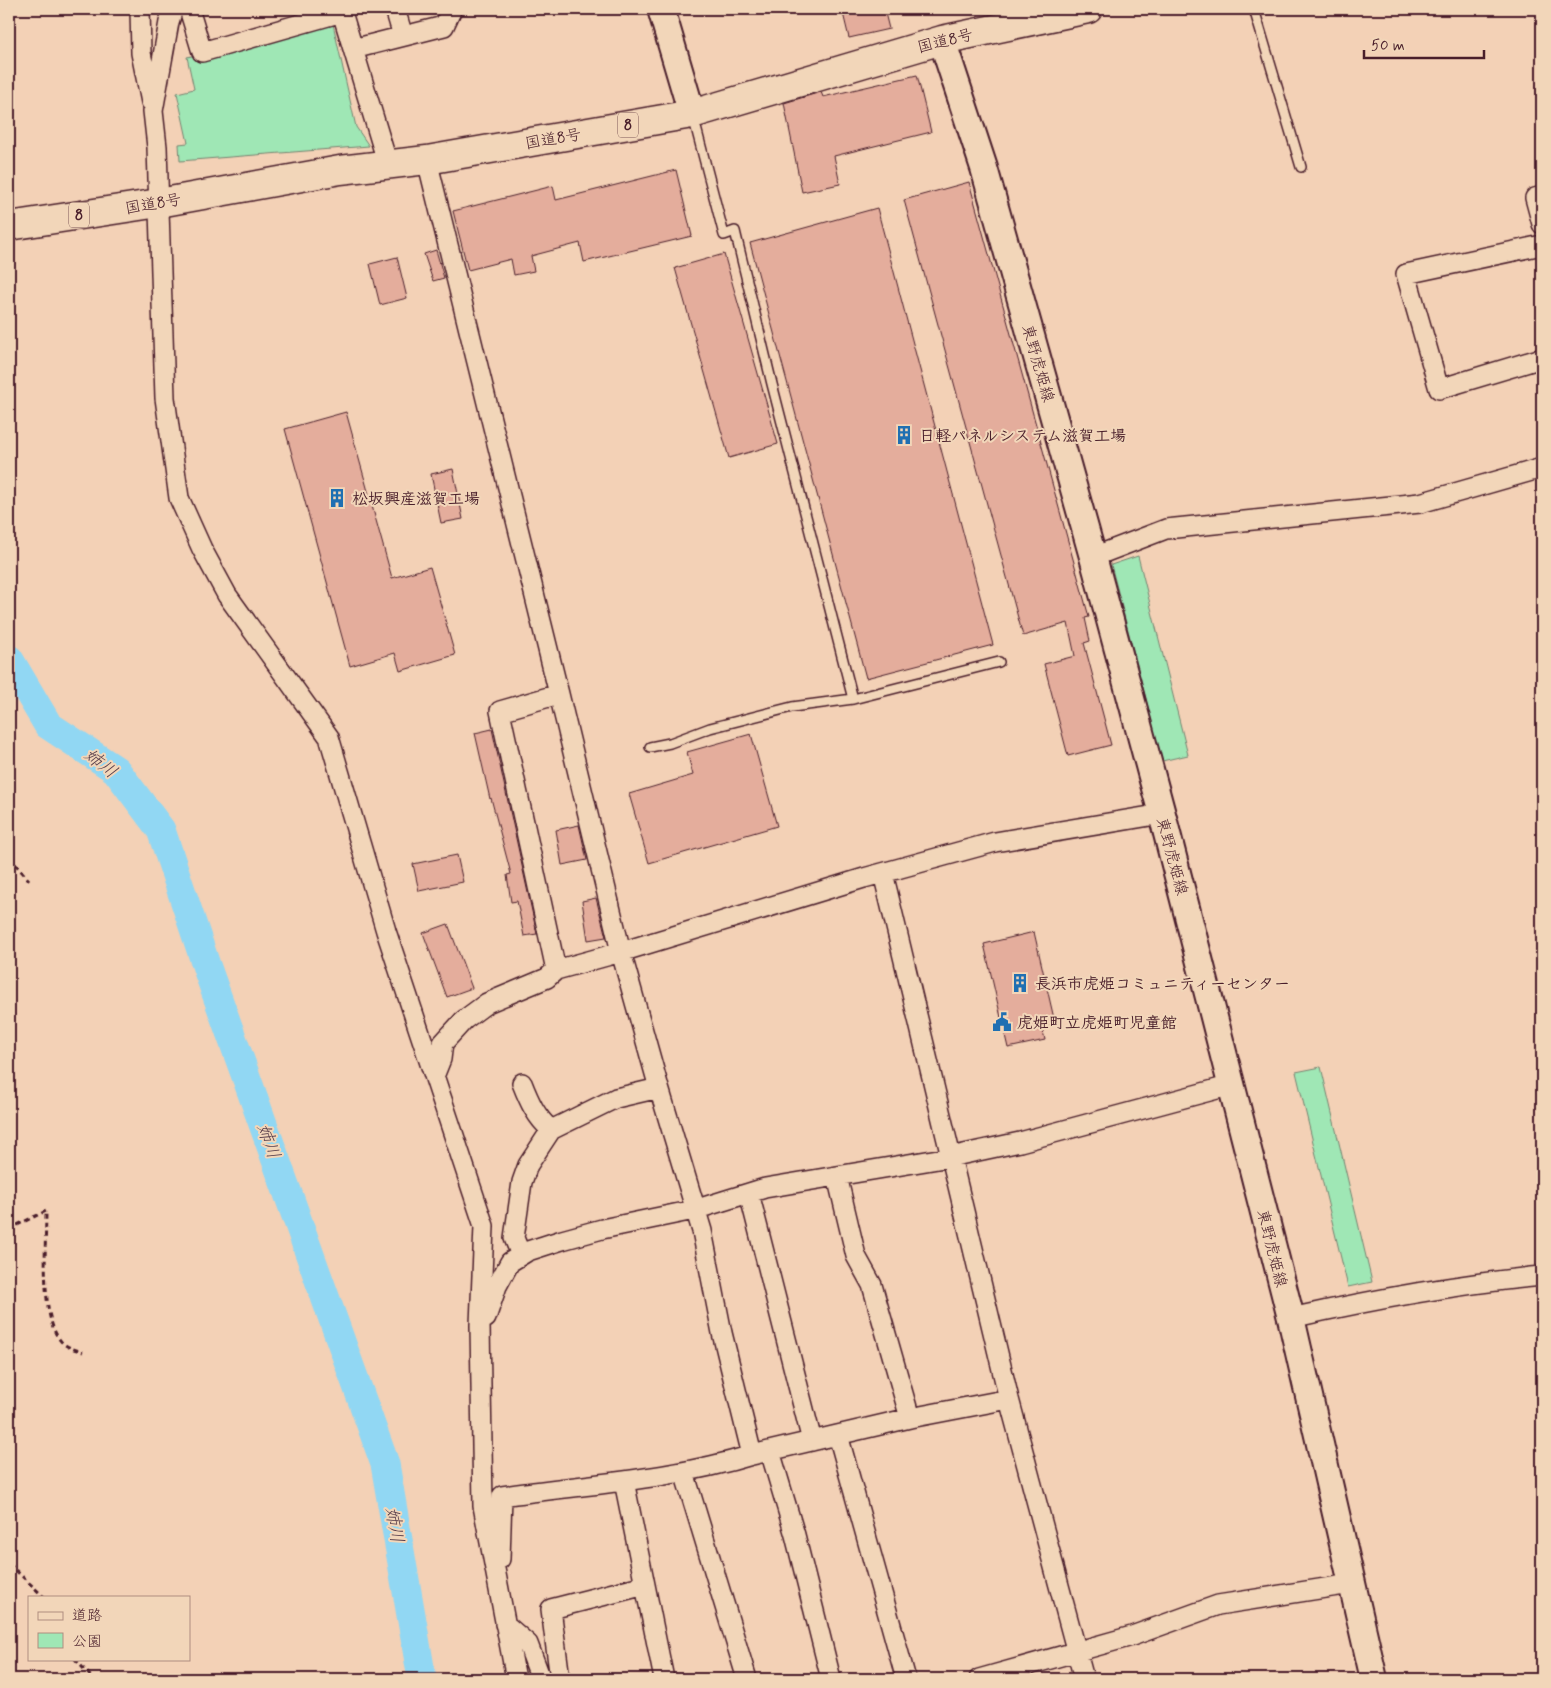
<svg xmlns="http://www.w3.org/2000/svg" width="1551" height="1688" viewBox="0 0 1551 1688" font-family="Mynerve,'Klee One',sans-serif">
	<rect width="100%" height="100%" fill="#f3d1b6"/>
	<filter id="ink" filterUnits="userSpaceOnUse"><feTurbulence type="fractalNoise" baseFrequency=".02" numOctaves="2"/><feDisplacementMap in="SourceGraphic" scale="10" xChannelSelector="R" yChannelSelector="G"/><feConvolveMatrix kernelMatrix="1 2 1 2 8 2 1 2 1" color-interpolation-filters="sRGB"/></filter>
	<g filter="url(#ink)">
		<!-- green -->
		<path fill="#9fe7b5" stroke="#748370" d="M333 24 356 127 369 146 180 161 179 144 188 143 177 93 194 89 187 57Z
			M1138 556 1188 755 1162 761 1111 565Z
			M1321 1067 1372 1282 1348 1287 1296 1072Z"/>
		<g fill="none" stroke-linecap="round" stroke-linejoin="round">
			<!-- river -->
			<path stroke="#91d7f3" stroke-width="29" d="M9 659 48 725 116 770 161 830 207 968 385 1464 422 1679"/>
		</g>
		<!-- building -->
		<path fill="#e4ad9c" stroke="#4a1f2b" d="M842 9H884L889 29 849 38Z
			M917 75 931 132 834 156 840 184 802 192 784 103 821 92 823 97Z
			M676 170 692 236 584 262 580 243 531 256 534 271 514 275 511 259 468 270 453 211 553 186 556 200Z
			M969 182 1089 617 1085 618 1090 641 1084 643 1111 745 1068 756 1044 664 1075 656 1068 623 1023 636 904 200Z
			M877 208 993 645 866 678 750 243Z
			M436 250 444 278 433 281 424 254Z
			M724 254 778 444 729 458 675 268Z
			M397 257 407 298 380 305 370 264Z
			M346 412 392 578 430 567 455 655 400 671 395 653 350 666 285 429Z
			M453 469 463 519 441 523 431 474Z
			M492 729 537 934 524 936 517 901 511 902 507 875 511 874 491 798 490 799 475 733Z
			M751 734 777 826 649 863 629 794 693 775 687 752Z
			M579 825 587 860 562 865 556 830Z
			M457 855 463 882 419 891 413 864Z
			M596 898 606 937 588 940 582 901Z
			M448 924 472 988 447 997 423 933Z
			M1034 932 1055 1023 1042 1027 1045 1040 1008 1048 984 944Z"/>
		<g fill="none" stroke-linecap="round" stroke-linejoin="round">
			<!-- lane casing -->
			<g stroke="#4a1f2b" stroke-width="12">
				<path id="lane" d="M1254 9 1301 167
					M693 116 724 235 735 231 772 384 853 699 999 662
					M650 747 670 743 710 728 792 707 853 699"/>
			</g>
			<!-- street casing -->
			<g stroke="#4a1f2b" stroke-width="22">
				<path id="street" d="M140 9 141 53 151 102
					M173 9 169 22 153 111 157 147 165 398 179 498 202 549 227 595 329 737 386 931 484 1226 480 1325 483 1506 516 1679
					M189 9 202 52 342 12
					M341 9 388 165
					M395 9 403 36
					M353 49 444 26 451 11 450 9
					M427 160 559 694 500 711 556 970 547 978 487 1003 464 1020 443 1043 441 1059 435 1074
					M1542 196 1535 198 1542 224
					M1542 245 1406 274 1439 389 1542 358
					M1093 557 1166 529 1420 503 1542 468
					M883 873 1009 1399 1084 1679
					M556 970 621 952 559 694
					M522 1083C529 1101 536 1117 551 1130L616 1098 659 1088
					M837 1176 856 1256 872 1285 910 1418
					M749 1193 812 1441
					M521 1255 514 1238 522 1182 528 1165 551 1130
					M486 1318 497 1286 510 1262 528 1251 562 1240 602 1229 694 1210 765 1188 950 1157 1020 1142 1232 1085
					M1291 1318C1375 1299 1456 1284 1542 1276
					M1009 1399 910 1418 752 1455 722 1333 702 1231 659 1088 621 952 864 878 995 842 1162 814
					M838 1435 906 1679
					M770 1451 795 1535 831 1679
					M684 1472 747 1679
					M624 1481 664 1679
					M500 1559 502 1496C586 1484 671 1480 752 1455
					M505 1624 528 1644 541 1679
					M560 1679 551 1609 645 1585
					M979 1679 1132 1636 1218 1605 1351 1584"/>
			</g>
			<!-- secondary casing -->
			<g stroke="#4a1f2b" stroke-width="30">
				<path id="secondary" d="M661 9 692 114
					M942 40 984 168 1093 557 1162 814 1291 1318 1374 1679"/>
			</g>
			<!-- highway casing -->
			<g stroke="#4a1f2b" stroke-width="31">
				<path id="highway" d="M9 226 159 203 340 170 427 160 692 114 942 40 1088 9"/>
			</g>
			<!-- path -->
			<path stroke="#4a1f2b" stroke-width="3" stroke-dasharray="5 4" stroke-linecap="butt" d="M9 857 29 880
				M9 1229 46 1211C46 1242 40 1316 60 1340 65 1347 74 1349 83 1352
				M9 1564 44 1597
				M75 1659 93 1679"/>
			<!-- lane -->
			<use href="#lane" stroke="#f2d6b9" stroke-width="9"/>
			<!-- street -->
			<use href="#street" stroke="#f2d6b9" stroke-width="19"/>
			<!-- secondary -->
			<use href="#secondary" stroke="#f2d6b9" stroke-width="26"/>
			<!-- highway -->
			<use href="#highway" stroke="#f2d6b9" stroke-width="28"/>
		</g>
	</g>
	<!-- icons -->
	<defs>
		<g id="building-bare" transform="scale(1.5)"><path d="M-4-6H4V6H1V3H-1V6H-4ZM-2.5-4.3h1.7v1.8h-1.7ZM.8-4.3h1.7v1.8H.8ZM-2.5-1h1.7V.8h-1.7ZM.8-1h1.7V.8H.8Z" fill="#1f6fb2" stroke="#f2d6b9" stroke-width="2.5" paint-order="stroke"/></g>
		<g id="civic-bare" transform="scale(1.5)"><path d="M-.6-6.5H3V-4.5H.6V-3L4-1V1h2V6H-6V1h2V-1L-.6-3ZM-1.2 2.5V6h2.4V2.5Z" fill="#1f6fb2" stroke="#f2d6b9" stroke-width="2.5" paint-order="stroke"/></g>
	</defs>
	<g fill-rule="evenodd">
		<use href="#building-bare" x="904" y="435"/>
		<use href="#building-bare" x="337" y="498"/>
		<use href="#building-bare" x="1020" y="983"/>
		<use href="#civic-bare" x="1002" y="1022"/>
	</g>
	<g text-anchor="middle" stroke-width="4" stroke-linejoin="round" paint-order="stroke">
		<!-- shield labels -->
		<g fill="#f2d6b9" stroke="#7c5656" stroke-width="1">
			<rect x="618" y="112.5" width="20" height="25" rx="4"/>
			<rect x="69" y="202.5" width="20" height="25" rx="4"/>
		</g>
		<g font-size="15" font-weight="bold" fill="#4a1f2b">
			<text x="628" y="130">8</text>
			<text x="79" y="220">8</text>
		</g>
		<!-- street labels -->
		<g font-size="16" fill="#4a1f2b" stroke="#f2d6b9">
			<text transform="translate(945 40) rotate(-14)" y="6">国道8号</text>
			<text transform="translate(553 138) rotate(-10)" y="6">国道8号</text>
			<text transform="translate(153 203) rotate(-10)" y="6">国道8号</text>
			<text transform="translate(1039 363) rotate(74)" y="6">東野虎姫線</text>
			<text transform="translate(1173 856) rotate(75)" y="6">東野虎姫線</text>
			<text transform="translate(1273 1248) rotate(76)" y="6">東野虎姫線</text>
		</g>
		<!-- poi labels -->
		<g font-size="16" font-weight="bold" fill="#4a1f2b" stroke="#f2d6b9" text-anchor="start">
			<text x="919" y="441">日軽パネルシステム滋賀工場</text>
			<text x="352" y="504">松坂興産滋賀工場</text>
			<text x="1035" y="989">長浜市虎姫コミュニティーセンター</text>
			<text x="1017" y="1028">虎姫町立虎姫町児童館</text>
		</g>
		<!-- water labels -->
		<g font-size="18" font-style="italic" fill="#553b49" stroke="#f2d6b9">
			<text transform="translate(101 763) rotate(38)" y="6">姉川</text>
			<text transform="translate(269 1141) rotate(70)" y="6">姉川</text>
			<text transform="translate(395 1525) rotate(80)" y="6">姉川</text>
		</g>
	</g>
	<!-- margin -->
	<rect width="1551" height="1688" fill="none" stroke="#f2d6b9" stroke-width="30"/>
	<rect x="15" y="15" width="1521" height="1658" fill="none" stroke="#4a1f2b" stroke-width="2" filter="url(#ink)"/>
	<!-- legend -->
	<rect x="28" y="1596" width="162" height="65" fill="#f2d6b9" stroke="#af8d80"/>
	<rect x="38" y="1612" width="25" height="8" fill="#f2d6b9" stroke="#af8d80"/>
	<text x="72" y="1620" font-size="15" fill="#4a1f2b">道路</text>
	<rect x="38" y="1633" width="25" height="15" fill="#9fe7b5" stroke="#af8d80"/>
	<text x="72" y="1646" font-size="15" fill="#4a1f2b">公園</text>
	<!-- scale -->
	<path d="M1364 50v8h120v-8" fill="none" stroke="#4a1f2b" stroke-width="2.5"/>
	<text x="1371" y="50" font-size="15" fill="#4a1f2b" stroke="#f2d6b9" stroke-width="4" paint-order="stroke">50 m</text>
</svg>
